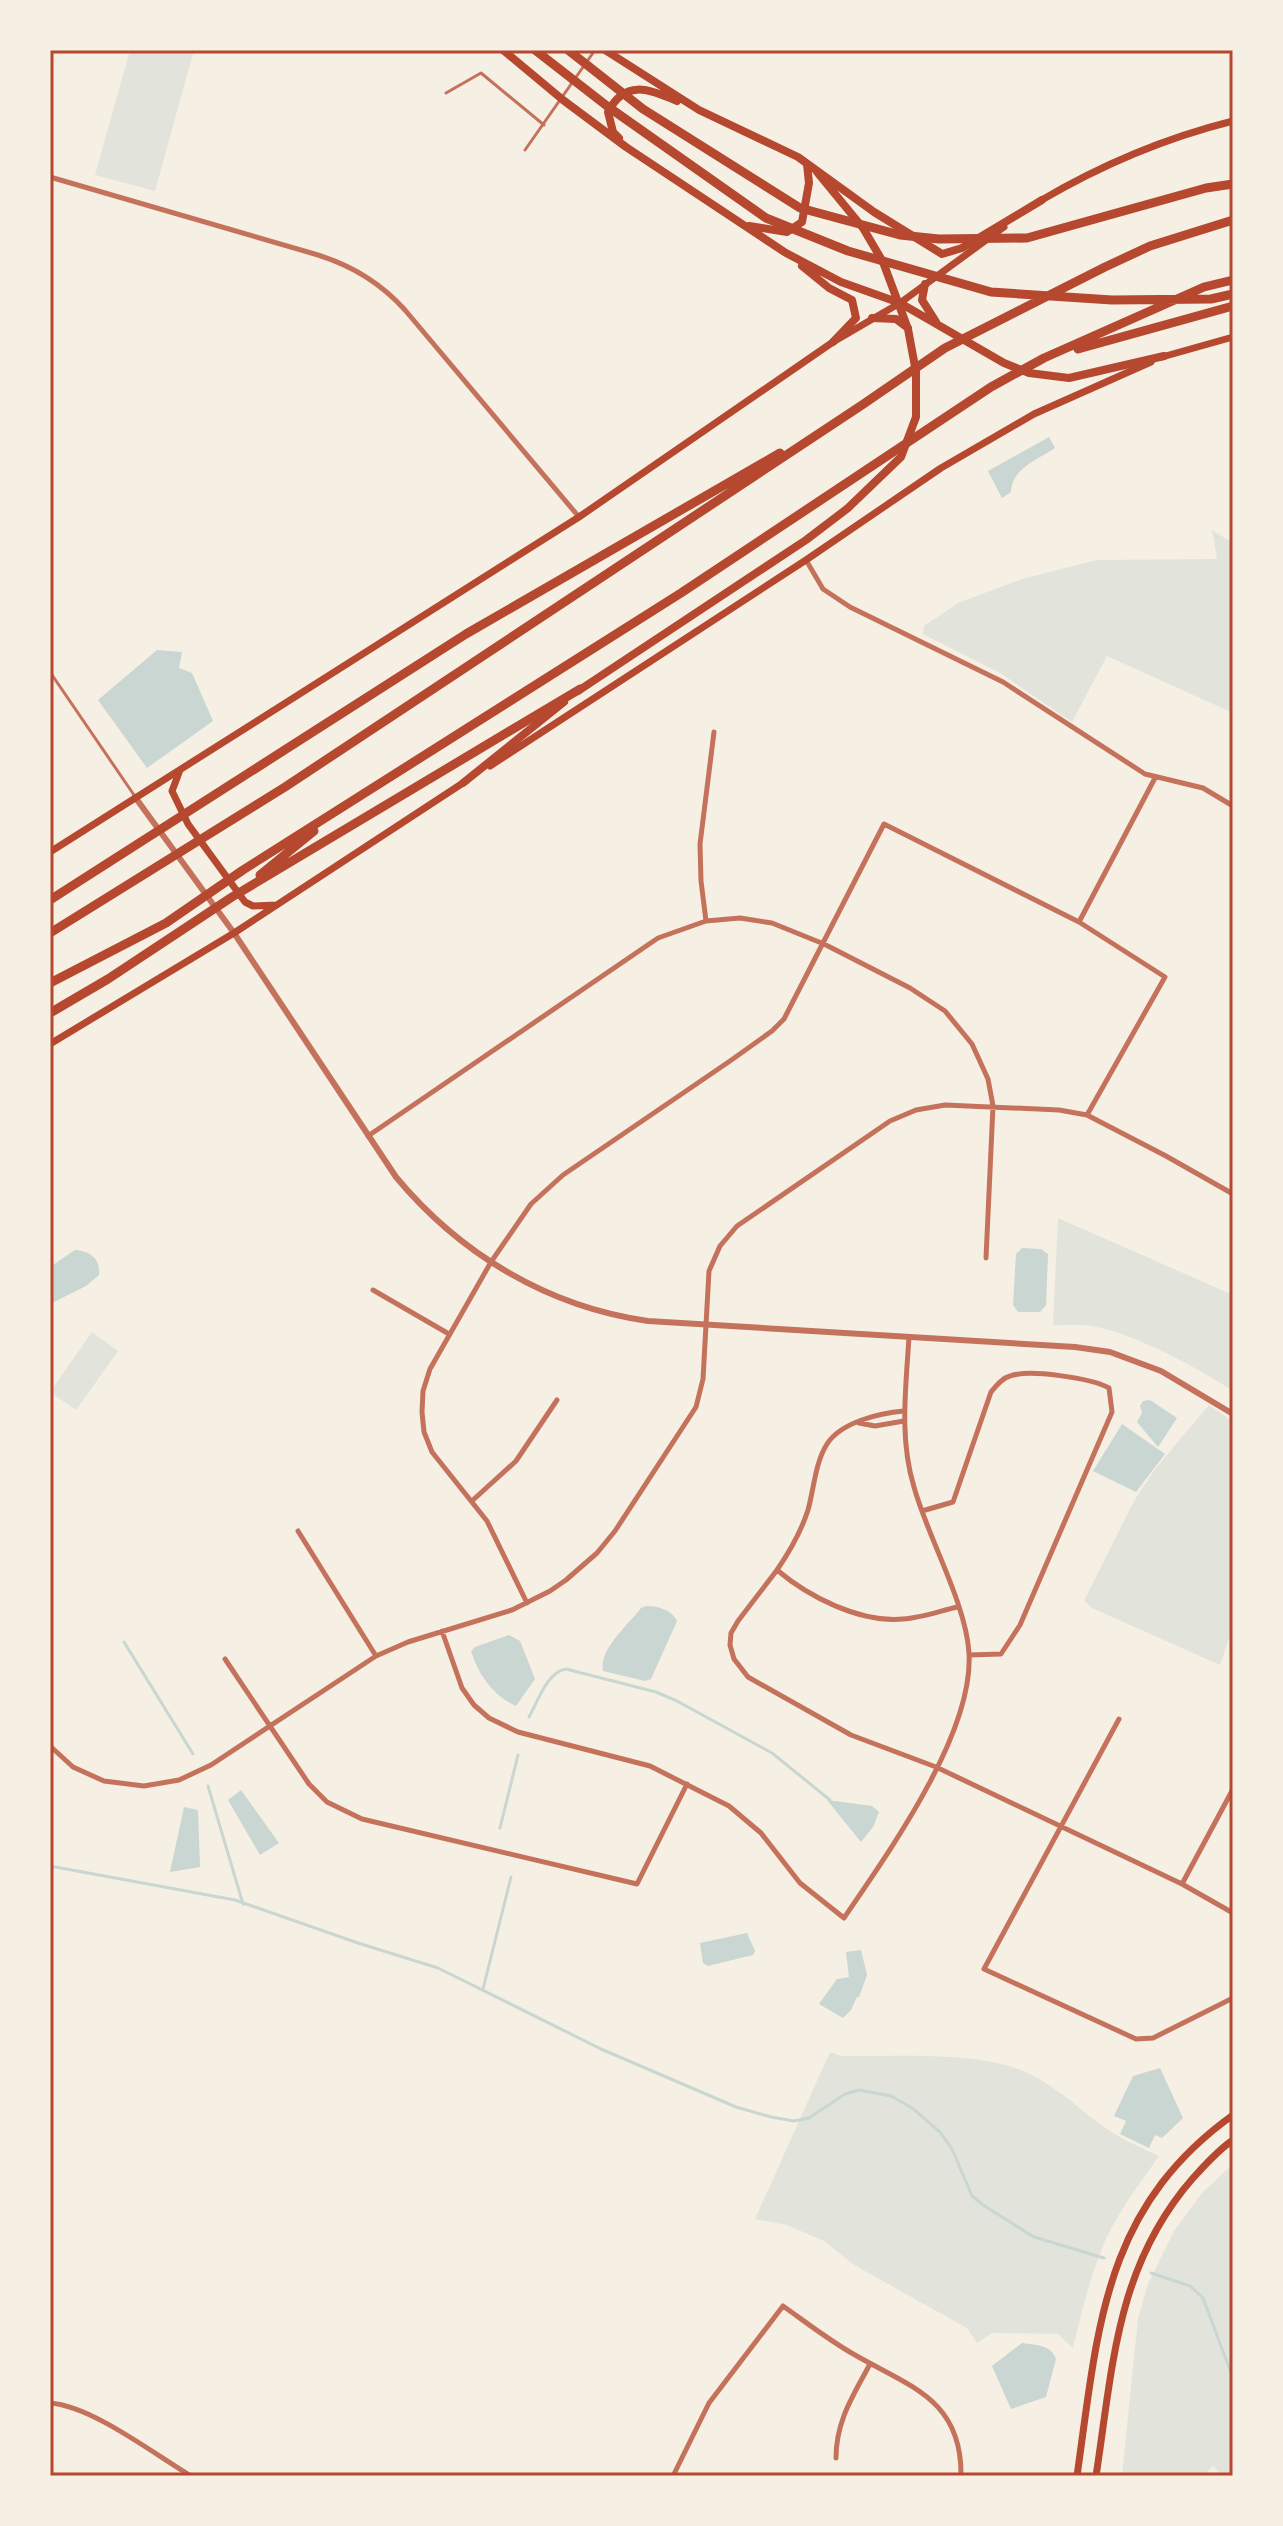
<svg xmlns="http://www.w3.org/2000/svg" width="1283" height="2526" viewBox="0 0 1283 2526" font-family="Lora,serif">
	<rect width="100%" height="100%" fill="#f6efe4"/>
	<!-- green -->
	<path fill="#e2e4dc" d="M130 50H194L155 191 95 175Z
		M1212 530 1233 543V713L1107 656 1072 722 1000 673 923 634 924 626 958 603 1022 579 1097 560 1217 559Z
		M1058 1218 1233 1295V1391C1198 1368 1132 1332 1091 1326 1079 1324 1066 1326 1053 1325Z
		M92 1332 118 1351 76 1410 50 1392Z
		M1209 1405 1233 1422V1627L1220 1665 1092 1608 1084 1601 1134 1501 1155 1469Z
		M830 2052 841 2056C895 2057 981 2050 1030 2074 1059 2088 1083 2113 1110 2131 1125 2141 1143 2148 1159 2156 1146 2175 1132 2193 1120 2213 1095 2253 1084 2303 1073 2348L1058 2334 992 2333 977 2343 967 2328 854 2265 824 2241 787 2225 755 2219Z
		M1233 2164V2476H1222L1213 2466 1203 2476H1122L1138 2318 1148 2284 1174 2231 1202 2193Z"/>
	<!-- water -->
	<path fill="#c9d6d2" d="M1049 437 1055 448C1037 460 1012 468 1011 492L1002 498 988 471Z
		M157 650 182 652 179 668 192 673 213 721 147 768 98 700Z
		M1022 1248 1041 1249 1048 1254 1046 1305 1040 1312H1018L1013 1305 1016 1254Z
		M75 1250C90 1251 101 1259 99 1275L86 1286 50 1304V1267Z
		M1150 1400 1177 1418 1158 1447 1137 1422 1142 1413 1140 1406 1143 1401Z
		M1122 1424 1165 1454 1136 1492 1093 1471Z
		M646 1606C658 1606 672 1610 677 1621L651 1679 645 1681 603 1671C598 1650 629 1624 641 1608Z
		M509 1635 520 1641 535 1679 516 1706C493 1696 478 1674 471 1651L475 1647Z
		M241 1790 279 1843 260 1855 228 1800Z
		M827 1800 872 1806 879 1812 873 1827 861 1842Z
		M184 1807 198 1810 200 1867 170 1872Z
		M747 1933 755 1951 753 1955 708 1966 703 1963 700 1943Z
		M861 1950 867 1975 859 1997H857L851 2010 843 2018 819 2004 837 1979 849 1977 846 1952Z
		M1160 2068 1183 2118 1162 2138 1155 2135 1149 2148 1120 2134 1126 2121 1114 2116 1133 2076Z
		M1022 2343C1034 2345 1051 2344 1056 2359L1046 2397 1011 2409 992 2366Z"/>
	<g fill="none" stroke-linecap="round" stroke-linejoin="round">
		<!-- stream -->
		<path stroke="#c9d6d2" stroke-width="3" d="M124 1642 193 1754
			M529 1717C538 1701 547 1672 566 1669L656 1692 677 1701 772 1753 830 1800
			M208 1786 243 1904
			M500 1828 518 1755
			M50 1866 235 1900 358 1943 438 1968 601 2049 736 2107 771 2117 794 2121 809 2118 845 2094 859 2090 891 2096 912 2108 940 2132 952 2149 972 2196 983 2205 1034 2237 1104 2258
			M483 1989 511 1877
			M1151 2273 1190 2286 1203 2298 1233 2378"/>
		<!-- service -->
		<path stroke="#c5725c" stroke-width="3" d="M446 93 481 73 544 125
			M525 150 595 50
			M50 672 134 795"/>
		<!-- minor -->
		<path stroke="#c5725c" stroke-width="5" d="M50 177 318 255C353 266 381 283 405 310L579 517
			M806 560 823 589 850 607 1003 682 1145 774 1203 788 1233 806
			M706 921 701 881 700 844 714 732
			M1079 922 1155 778
			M368 1136 658 938 706 921 740 918 772 923 824 944 910 988 945 1011 972 1044 988 1079 993 1106 986 1258
			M373 1290 449 1334
			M904 1411C880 1413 841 1422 827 1444 815 1463 814 1489 808 1510 801 1532 790 1551 777 1570 809 1597 860 1623 903 1619 921 1618 940 1611 957 1607
			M859 1423 875 1426 904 1421
			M473 1500 516 1461 557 1400
			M922 1511 953 1502 991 1392C996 1386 1002 1378 1010 1376 1029 1369 1091 1378 1109 1388L1112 1412 1020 1625 1001 1654 969 1655
			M298 1531 376 1656
			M777 1570 738 1621 731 1633 730 1645 734 1659 748 1677 851 1735 936 1767 1182 1884 1233 1913
			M527 1603 487 1521 432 1452 424 1432 422 1412 423 1391 430 1369 491 1262 531 1204 563 1175 730 1061 772 1031 784 1019 884 824 1079 922 1165 977 1087 1115
			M442 1631 462 1688 474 1705 489 1718 518 1732 650 1766 729 1806 761 1833 800 1883 844 1918C888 1853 974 1734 969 1653 966 1603 928 1538 914 1487 899 1438 906 1387 909 1337
			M225 1659 309 1784 327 1802 362 1819 637 1884 687 1784
			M1119 1719 984 1969 1136 2039 1153 2038 1233 1998
			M50 1746 73 1767 104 1781 144 1786 179 1780 211 1765 376 1656 408 1642 512 1610 550 1591 566 1580 597 1553 615 1531 696 1407 703 1379 709 1271 720 1246 737 1226 890 1121 916 1110 945 1105 1059 1110 1087 1115 1166 1156 1233 1194
			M1182 1884 1233 1789
			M50 2403C92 2406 154 2454 191 2476
			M836 2458C836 2421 853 2396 870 2364
			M673 2476 709 2403 783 2306C807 2323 830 2341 855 2355 911 2387 962 2400 961 2476"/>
		<!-- tertiary -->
		<path stroke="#c5725c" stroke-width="6" d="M135 797 234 933 396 1177C460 1254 548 1307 648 1321L1075 1347 1110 1352 1161 1371 1233 1414"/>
		<!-- secondary -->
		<path stroke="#b5482f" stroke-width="7" d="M1040 201C1101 165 1165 138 1233 121
			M1162 357 1233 337
			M490 766 806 560 941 468 1034 414 1151 362
			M180 770 172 791 188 824 245 902 253 906 276 905
			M50 852 579 517 833 342 900 303 1004 227
			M50 1044 234 933 466 781
			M1077 2476C1098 2330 1102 2209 1233 2115
			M1096 2476C1113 2366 1116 2266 1193 2178 1205 2165 1218 2150 1233 2140"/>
		<!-- primary -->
		<path stroke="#b5482f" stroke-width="8" d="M503 50 563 100 626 147 786 253 841 282 900 303 1004 363 1029 373 1069 378 1164 356
			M605 50 699 110 798 157 874 212 942 254 962 248 1042 200
			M619 138 613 132 608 112C625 79 648 89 677 101
			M749 226 787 232 802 222 809 183 807 164
			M802 266 829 288 852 300 856 318 833 342
			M925 284 922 300 936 322
			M872 318 896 319 908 328
			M578 691 806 540 848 508 901 457 916 417V372L908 329 883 262 863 228 817 172
			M463 783 564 702"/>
		<!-- motorway -->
		<path stroke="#b5482f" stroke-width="9" d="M535 50 607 106 766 218 848 251 991 292 1112 300 1211 299 1233 294
			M568 50 643 109 800 208 900 235 939 239 1027 238 1206 188 1233 184
			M1078 349 1233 306
			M260 875 314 831
			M50 900 466 634 780 453
			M50 933 285 787 862 405 945 348 1105 267 1150 246 1233 220
			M50 983 166 923 243 870 681 593 991 387 1044 358 1204 287 1233 280
			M50 1013 108 979 232 897 580 689"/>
	</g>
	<!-- border -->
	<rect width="1283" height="2526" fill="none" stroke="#f6efe4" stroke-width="104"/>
	<rect x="52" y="52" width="1179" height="2422" fill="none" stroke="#b5482f" stroke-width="3"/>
</svg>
